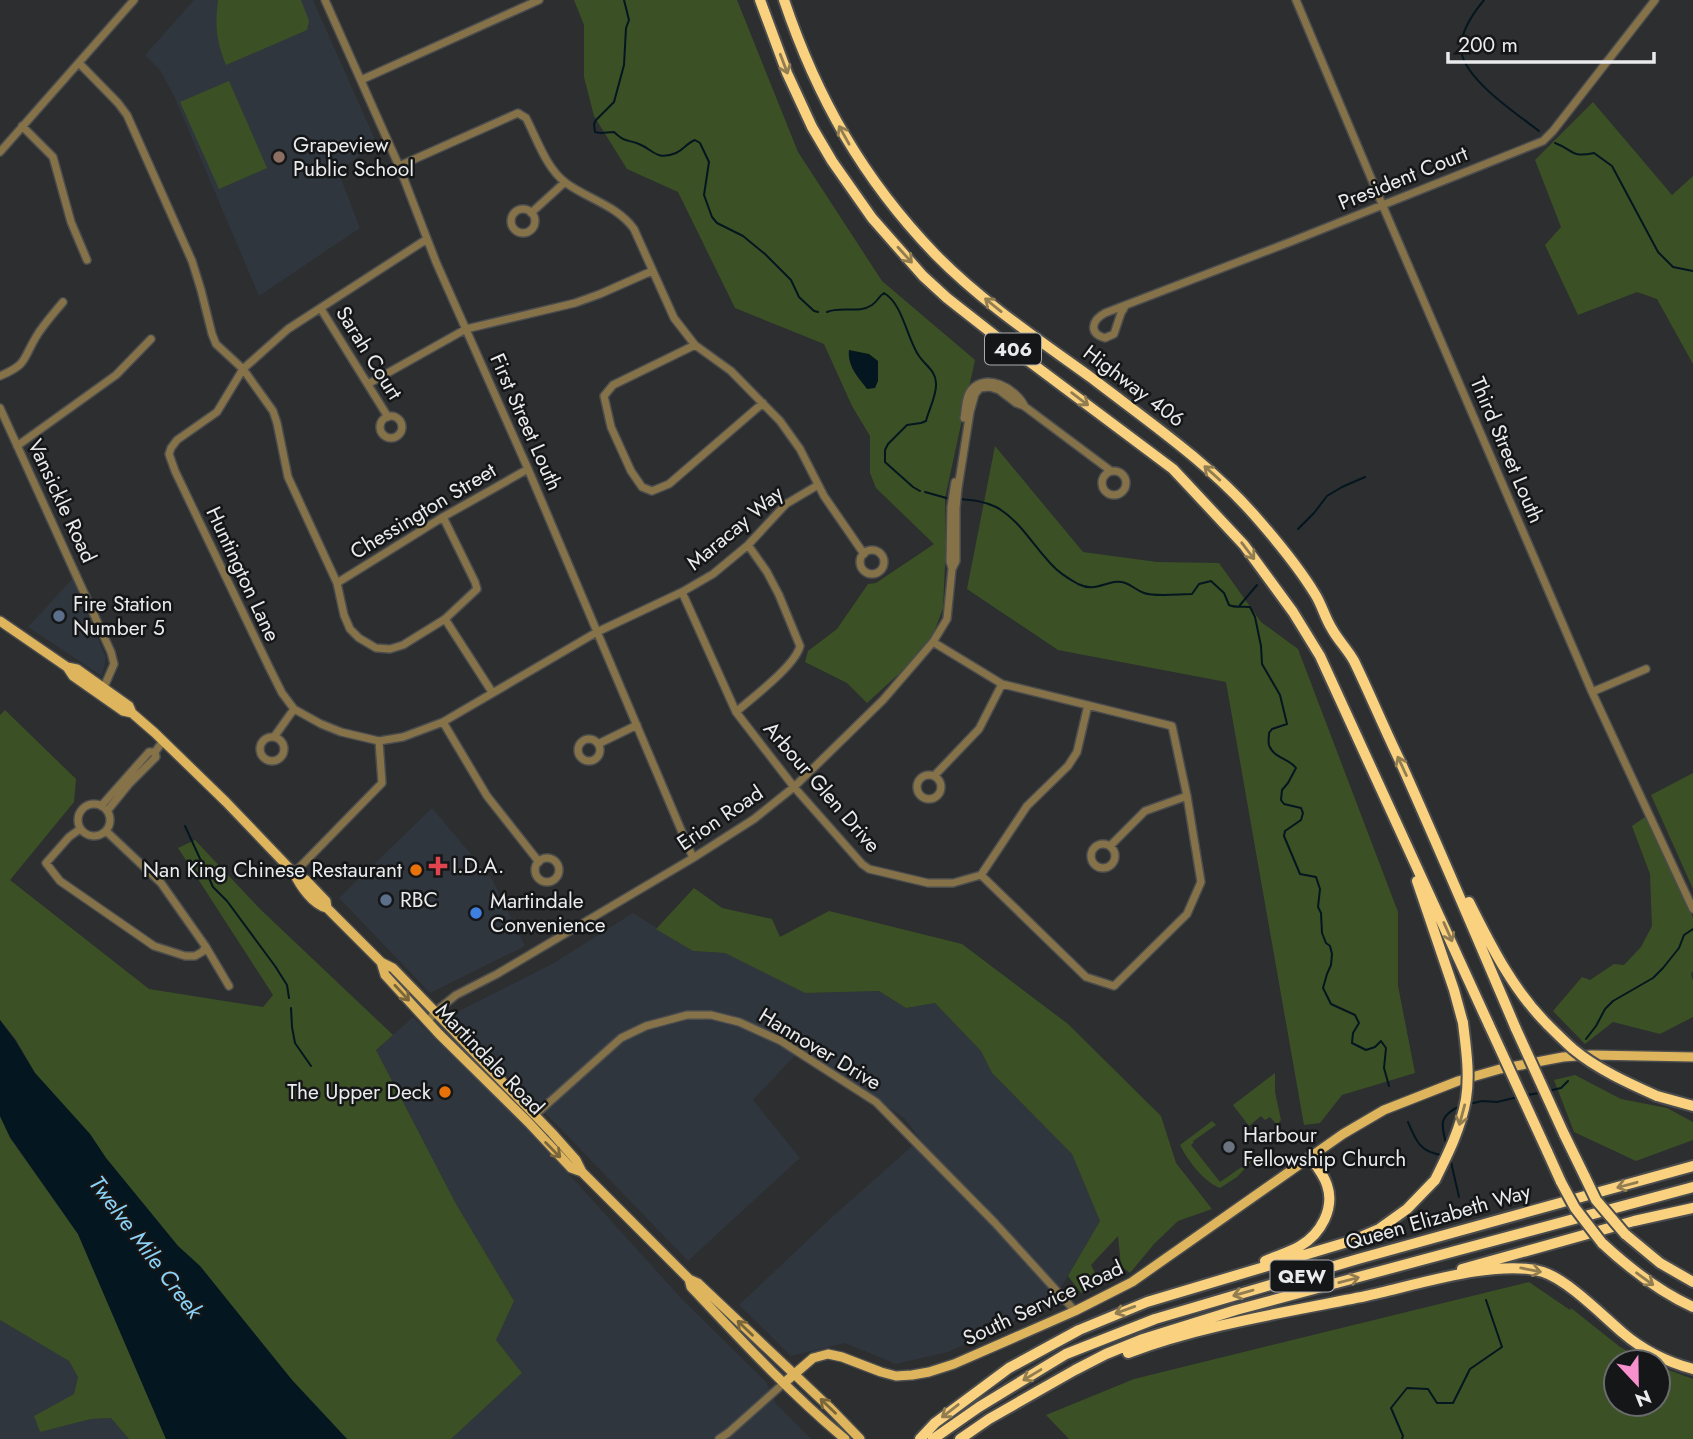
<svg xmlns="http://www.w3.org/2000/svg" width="1693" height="1439" viewBox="0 0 1693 1439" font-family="Jost,sans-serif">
	<rect width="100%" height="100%" fill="#2c2e30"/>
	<!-- built -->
	<path fill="#30363d" d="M194 0H313L377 144 338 171 360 228 259 296 174 96 160 70 145 55Z
		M73 578 106 658 102 676 28 627Z
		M432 808 492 879 525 946 430 993 339 898Z
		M633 913 693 951 725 953 805 993 879 991 906 1008 935 1003 981 1051 992 1073 1072 1154 1100 1221 1068 1276 1049 1306 948 1352 896 1364 845 1343 791 1356 739 1305 832 1217 920 1139 904 1118 802 1048 753 1100 800 1158 688 1261 557 1125 451 1020 461 1010 552 964Z
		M413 1017 530 1131 681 1298 766 1382 777 1405 811 1439H451L522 1373 496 1340 514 1301 456 1204 376 1050Z
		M0 1320 69 1361 78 1377 74 1394 34 1416 40 1432 91 1419 111 1418 129 1439H0Z"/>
	<!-- green -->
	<path fill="#3b5125" d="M218 0H301L309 21 307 30 226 65C216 40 215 26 218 0Z
		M574 0H737L798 152 882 281 975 360 945 498 946 544 943 608 933 635 903 670 867 703 847 683 805 662 808 651 837 629 868 584 876 583 934 544 876 488 870 473V436L852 406 824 344 735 308 678 192 627 169 594 116 584 77V25Z
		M229 81 267 168 219 189 180 102Z
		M1593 102 1672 195 1693 176V364L1657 299 1637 292 1578 315 1545 245 1561 227 1535 160Z
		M995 446 1083 552 1157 562 1219 563 1261 622 1298 649 1398 912V986L1415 1073 1342 1095 1320 1123 1304 1125 1226 682 1058 650 967 589Z
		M5 710 76 779 74 802 10 880 149 989 263 1007 273 995 178 848 195 840 260 909 393 1035 376 1050 456 1204 514 1301 496 1340 522 1373 451 1439H347L292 1380 200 1266 178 1246 106 1158 90 1134 35 1073 16 1040 0 1020V715Z
		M1693 773V889L1651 795Z
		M1645 817 1693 917V971L1691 974 1693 981V1017L1660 1034 1613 1022 1585 1044 1553 1011 1582 977 1590 980 1614 964 1624 965 1641 947 1652 926 1650 874 1632 826Z
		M694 888 722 908 772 919 780 937 829 911 962 944 1068 1024 1161 1116 1176 1163 1212 1209 1178 1221 1154 1244 1130 1273 1121 1266 1118 1236 1091 1265 1101 1284 1081 1293 1068 1276 1100 1221 1072 1154 992 1073 981 1051 935 1003 906 1008 879 991 805 993 725 953 693 951 656 929Z
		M1275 1073V1092L1281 1120 1277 1125 1270 1117 1265 1120 1261 1116 1249 1126 1233 1105Z
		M1575 1075 1621 1099 1667 1108 1693 1122V1140L1636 1161 1574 1132 1554 1080Z
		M0 1116 10 1138 78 1234 166 1439H129L111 1418 91 1419 40 1432 34 1416 74 1394 78 1377 69 1361 0 1320Z
		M1212 1121 1216 1125 1193 1141 1194 1142 1191 1145 1220 1182 1246 1164 1244 1160 1249 1155 1253 1160 1237 1177 1220 1188C1204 1182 1188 1161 1180 1145Z
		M1529 1282 1570 1310 1571 1308 1620 1347 1648 1362H1616V1404H1658V1366L1693 1379V1439H1069L1046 1415 1134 1379Z"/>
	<!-- water -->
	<path fill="#04161f" d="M849 350 869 354 878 361V381L875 388 867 389C858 377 847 366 849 350Z
		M0 1020 15 1040 35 1073 90 1134 106 1158 178 1246 200 1266 292 1380 347 1439H166L78 1234 10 1137 0 1116Z"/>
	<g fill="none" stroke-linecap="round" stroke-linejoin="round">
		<!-- stream -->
		<path stroke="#04161f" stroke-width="2" d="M624 0 629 20 626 28 624 65 614 102 596 120 594 124 595 132 600 133 614 132C626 143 626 139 639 144 654 150 656 161 676 153 684 149 687 143 695 140L700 143 709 162 704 195 712 217 717 223 743 236 765 254 791 280 799 297 814 311 818 312
			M1484 0C1474 12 1463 28 1461 44 1457 75 1517 114 1539 131
			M1555 143C1574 150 1570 158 1594 153L1612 166 1658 252 1673 267 1693 271
			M827 312C841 306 859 314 872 305 877 302 879 296 884 293 903 304 907 339 919 356 925 365 936 371 936 383 937 395 929 409 926 421L921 423 907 425 888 444 885 450V462L913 487 920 491
			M925 492 950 499
			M959 499C972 500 984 501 996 507 1020 520 1033 546 1052 565 1059 573 1069 579 1078 584 1092 591 1100 585 1114 582 1128 580 1133 589 1144 593 1155 597 1180 594 1192 594L1199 584 1211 581 1224 593 1229 605C1235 608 1243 606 1250 607L1255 617 1261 646 1262 664 1280 695 1287 724 1272 729 1269 733C1269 737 1268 741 1269 745 1273 758 1289 758 1296 768L1288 783 1282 790 1281 800 1284 804 1301 808 1303 813 1301 820 1285 831 1284 836 1300 874 1316 877 1320 889 1318 907 1321 913 1322 933 1326 943 1330 946 1332 954 1331 965 1327 974 1323 988 1331 1004 1355 1015 1359 1023 1353 1033 1352 1043 1366 1050 1375 1047 1381 1041 1386 1048 1384 1068 1389 1086
			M1298 529 1314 513 1327 496 1342 487 1365 477
			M1240 605 1257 585
			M185 826 213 887 227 901 275 966 287 985 289 998
			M291 1008 292 1027 295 1043 311 1066
			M1586 1039 1596 1026 1605 1009 1613 1001 1653 978 1663 968 1679 948 1684 935 1693 929
			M1548 1091 1561 1088 1568 1081
			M1527 1095 1539 1093
			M1469 1104 1482 1101 1497 1102 1518 1097
			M1408 1122C1416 1141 1420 1152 1442 1155
			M1446 1143C1441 1123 1439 1116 1460 1106
			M1451 1162 1459 1197
			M1402 1439 1403 1436 1391 1408 1407 1388 1428 1389 1437 1403H1453L1470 1369 1502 1347 1486 1300"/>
		<!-- minor casing -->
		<g stroke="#4a4c4e" stroke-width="10">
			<path id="minor" d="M325 0 399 166 436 262 528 469 693 858
				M1296 0 1382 204 1592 692 1693 909
				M79 63 118 103 127 115 192 261 201 290 212 334 216 344 243 369 273 411 277 423 288 477 337 583 344 615 350 629 359 638 376 648 390 649 403 645 445 619 477 589 475 582 443 517
				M361 80 539 0
				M22 126 53 157 71 222 87 260
				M0 152 134 0
				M399 166 518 113 526 118C537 139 546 168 566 183 588 199 618 206 634 229L674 318 695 345 731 371 780 421 800 449 824 496 864 554
				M511 221a12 12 0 1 1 24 0a12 12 0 1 1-24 0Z
				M531 213 565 182
				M427 239 288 329 243 369 217 412 177 440 171 448 169 454 175 471 269 667 282 693 294 709 321 724 341 732 379 741 403 737 443 722 597 632 682 592 713 574 748 545 786 504 818 485
				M1126 305 1121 313 1114 334 1105 338C1088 333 1092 320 1105 313L1290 242 1543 141 1553 131 1655 0
				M321 309 388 417
				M695 345 613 385 604 396 611 427 631 471 642 487 652 491 669 484 763 403
				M0 376C28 364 22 360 36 337 43 325 54 313 63 302
				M368 384 466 329 575 303 600 294 652 271
				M0 408 111 652 114 664 104 687
				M380 427a11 11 0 1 1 22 0a11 11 0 1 1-22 0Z
				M964 418C966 410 965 397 971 390 986 372 1015 388 1024 405
				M17 446 116 375 151 339
				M1102 483a12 12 0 1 1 24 0a12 12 0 1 1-24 0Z
				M860 562a12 12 0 1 1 24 0a12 12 0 1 1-24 0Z
				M952 568 950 562 951 507 955 482
				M337 583 443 517 528 469
				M682 592 736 712 794 787 862 864 869 869 928 883H953L981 875 1027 806 1068 766 1077 752 1088 705
				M445 619 492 692
				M933 642 1002 684 1172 726 1187 796 1201 882 1187 914 1114 986 1086 977 981 875
				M1592 692 1646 669
				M736 712C753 697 795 666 800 646L779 595 767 572 748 545
				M443 722 487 796 539 862
				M274 737 294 709
				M260 749a12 12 0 1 1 24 0a12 12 0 1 1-24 0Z
				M578 750a11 11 0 1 1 22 0a11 11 0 1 1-22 0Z
				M598 744 637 725
				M917 787a12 12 0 1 1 24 0a12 12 0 1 1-24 0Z
				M934 776 979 729 1002 684
				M78 820a16 16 0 1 1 32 0a16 16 0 1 1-32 0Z
				M101 806 149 752H155
				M107 811 129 784 156 757 155 752 163 741
				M80 829 69 837 46 863 60 881 154 946 185 956H195L202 952 206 947
				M106 831 161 883 206 947 229 986
				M1091 856a12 12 0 1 1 24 0a12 12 0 1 1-24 0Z
				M1110 846 1145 811 1187 796
				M535 870a12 12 0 1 1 24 0a12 12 0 1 1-24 0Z
				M294 873 382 783 379 741
				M428 1021 435 1012 456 995 497 974 693 858 754 819 794 787 883 700 933 642 947 619 952 569 956 561V508L958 488 970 412 975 394 980 388 990 387 999 390 1016 403 1024 406 1111 471
				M535 1115 621 1038 646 1026 687 1015H711L739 1022 781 1041 876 1102 995 1223 1075 1311
				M719 1439 728 1433 784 1383"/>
		</g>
		<!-- major casing -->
		<g stroke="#4a4c4e" stroke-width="12">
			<path id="major" d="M0 621 67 667 73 676 123 711 132 713
				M67 667 77 669 129 706 132 713 155 733 226 802 294 873 306 880 326 901 327 908
				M294 873C300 886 313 905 327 908L381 962 393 968 552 1133 576 1160 582 1172 689 1279 698 1283 829 1407 860 1439
				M381 962 385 975 439 1034 528 1122 571 1168 582 1172
				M689 1279 691 1287C740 1339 790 1393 845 1439
				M784 1383 813 1358 828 1354 842 1357 881 1372 896 1376 912 1375 929 1372 954 1364 1075 1311 1132 1282 1343 1134 1384 1110 1458 1081 1500 1069 1563 1057 1592 1055 1693 1057"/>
		</g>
		<!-- highway casing -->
		<g stroke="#4a4c4e" stroke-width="14">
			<path id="highway" d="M760 0 787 73 812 127 832 161 872 218 923 276 947 298 998 338 1173 469 1244 545 1293 612 1320 656 1489 1025
				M784 0C817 98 863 179 935 254 982 302 1039 340 1093 379 1149 422 1209 463 1256 517 1277 541 1298 566 1315 594 1322 605 1325 618 1332 629 1338 640 1348 650 1354 661 1370 694 1384 728 1400 761 1440 850 1478 940 1516 1029
				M1417 881 1454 990 1463 1023
				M1469 902C1491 946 1513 990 1548 1025
				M1657 1096 1693 1106
				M1564 1134 1585 1177
				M1547 1151 1561 1182
				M1625 1234 1660 1263 1693 1282
				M1602 1243C1630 1269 1658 1291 1693 1307
				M1265 1261C1276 1256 1290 1252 1300 1246 1321 1234 1335 1208 1327 1185 1324 1175 1316 1165 1310 1157
				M1462 1269 1634 1221 1693 1208
				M1128 1353C1202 1325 1288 1312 1366 1296 1413 1286 1498 1258 1543 1272 1568 1280 1603 1316 1623 1333 1644 1351 1667 1362 1693 1369
				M920 1439 935 1423 1009 1368 1079 1330 1147 1302 1351 1241 1379 1229 1407 1209 1435 1180
				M933 1439 979 1407 1066 1354 1155 1319 1358 1259 1693 1166
				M960 1439 989 1419 1075 1370 1106 1354 1143 1339 1236 1310 1693 1187"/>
		</g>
		<!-- minor -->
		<use href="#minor" stroke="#867249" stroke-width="7"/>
		<!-- major -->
		<use href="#major" stroke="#deb55d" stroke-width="9"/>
		<!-- highway -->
		<use href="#highway" stroke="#f9d17f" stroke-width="10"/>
		<!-- highway-bridge casing -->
		<g stroke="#4a4c4e" stroke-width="14" stroke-linecap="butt">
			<path id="highway-bridge" d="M1489 1025 1547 1151
				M1548 1025C1556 1033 1564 1041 1573 1049 1597 1069 1628 1083 1657 1096
				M1516 1029 1564 1134
				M1585 1177 1596 1200 1625 1234
				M1435 1180C1448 1154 1461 1128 1466 1099 1470 1074 1466 1048 1463 1023
				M1561 1182 1575 1208 1602 1243"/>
		</g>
		<!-- highway-bridge -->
		<use href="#highway-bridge" stroke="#f9d17f" stroke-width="10"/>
	</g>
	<!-- one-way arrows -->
	<defs><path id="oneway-shaft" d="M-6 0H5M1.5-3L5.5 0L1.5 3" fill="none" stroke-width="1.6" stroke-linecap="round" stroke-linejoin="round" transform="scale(1.75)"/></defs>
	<g stroke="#927d50">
		<use href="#oneway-shaft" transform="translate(784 64) rotate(69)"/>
		<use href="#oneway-shaft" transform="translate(844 135) rotate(-119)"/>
		<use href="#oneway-shaft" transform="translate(905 255) rotate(48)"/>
		<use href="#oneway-shaft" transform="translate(993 305) rotate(-141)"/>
		<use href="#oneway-shaft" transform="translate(1080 399) rotate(37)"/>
		<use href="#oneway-shaft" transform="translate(1212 473) rotate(-138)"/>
		<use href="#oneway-shaft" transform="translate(1248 551) rotate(53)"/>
		<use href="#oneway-shaft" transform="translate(1402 766) rotate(-115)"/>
		<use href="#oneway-shaft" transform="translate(1448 932) rotate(66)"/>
		<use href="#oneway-shaft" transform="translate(1462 1115) rotate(105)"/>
		<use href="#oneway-shaft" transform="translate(1627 1185) rotate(165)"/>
		<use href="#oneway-shaft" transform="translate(1531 1270) rotate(11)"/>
		<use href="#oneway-shaft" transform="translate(1645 1279) rotate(36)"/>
		<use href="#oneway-shaft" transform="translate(1349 1280) rotate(-15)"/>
		<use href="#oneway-shaft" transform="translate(1243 1293) rotate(164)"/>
		<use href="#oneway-shaft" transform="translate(1125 1310) rotate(160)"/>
		<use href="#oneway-shaft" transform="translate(1032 1375) rotate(149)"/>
		<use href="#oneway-shaft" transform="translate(950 1411) rotate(142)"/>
	</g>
	<g stroke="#7a663a">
		<use href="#oneway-shaft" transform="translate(402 993) rotate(47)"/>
		<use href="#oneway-shaft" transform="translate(553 1150) rotate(45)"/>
		<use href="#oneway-shaft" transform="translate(745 1328) rotate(-136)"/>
		<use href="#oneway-shaft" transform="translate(828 1406) rotate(-136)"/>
	</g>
	<!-- markers -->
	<circle fill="#8d6e63" stroke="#151617" stroke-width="2.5" cx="279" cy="157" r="7"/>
	<g fill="#5c6f8a" stroke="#151617" stroke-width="2.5">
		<circle cx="59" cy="616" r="7"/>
		<circle cx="386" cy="900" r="7"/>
	</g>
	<path fill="#e0444e" stroke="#151617" stroke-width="2.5" d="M434.5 855.5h7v7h7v7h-7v7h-7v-7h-7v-7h7z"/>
	<g fill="#e8710a" stroke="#151617" stroke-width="2.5">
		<circle cx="416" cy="870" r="7"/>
		<circle cx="445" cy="1092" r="7"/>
	</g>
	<circle fill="#3f7fe0" stroke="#151617" stroke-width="2.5" cx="476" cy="913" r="7"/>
	<circle fill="#6b7280" stroke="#151617" stroke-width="2.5" cx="1229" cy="1147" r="7"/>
	<g text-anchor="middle" stroke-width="5" stroke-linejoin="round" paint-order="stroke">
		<!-- shield labels -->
		<g fill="#151617" stroke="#aaabad" stroke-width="2">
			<rect x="985" y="333.5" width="56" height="31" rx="5"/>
			<rect x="1270.5" y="1260.5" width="63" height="31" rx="5"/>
		</g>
		<g font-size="19" font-weight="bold" fill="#eaebed">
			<text x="1013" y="356">406</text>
			<text x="1302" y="1283">QEW</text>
		</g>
		<!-- poi labels -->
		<g font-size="21" fill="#eaebed" stroke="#151617" text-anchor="start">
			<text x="293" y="152">Grapeview<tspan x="293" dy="24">Public School</tspan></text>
			<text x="73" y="611">Fire Station<tspan x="73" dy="24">Number 5</tspan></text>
			<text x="452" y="873">I.D.A.</text>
			<text x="402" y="877" text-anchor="end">Nan King Chinese Restaurant</text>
			<text x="400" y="907">RBC</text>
			<text x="490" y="908">Martindale<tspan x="490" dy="24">Convenience</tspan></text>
			<text x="431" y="1099" text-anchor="end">The Upper Deck</text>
			<text x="1243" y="1142">Harbour<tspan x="1243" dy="24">Fellowship Church</tspan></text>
		</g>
		<!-- street labels -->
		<g font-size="21" fill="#eaebed" stroke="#151617">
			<text transform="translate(1403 178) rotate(-22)" y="7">President Court</text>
			<text transform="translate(369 353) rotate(58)" y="7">Sarah Court</text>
			<text transform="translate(1134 386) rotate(37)" y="7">Highway 406</text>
			<text transform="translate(526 422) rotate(66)" y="7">First Street Louth</text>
			<text transform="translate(1507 450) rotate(67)" y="7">Third Street Louth</text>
			<text transform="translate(62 501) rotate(65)" y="7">Vansickle Road</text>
			<text transform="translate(423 511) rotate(-31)" y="7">Chessington Street</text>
			<text transform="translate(735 528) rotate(-40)" y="7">Maracay Way</text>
			<text transform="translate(243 574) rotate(65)" y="7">Huntington Lane</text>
			<text transform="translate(822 787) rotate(49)" y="7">Arbour Glen Drive</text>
			<text transform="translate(720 818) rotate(-34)" y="7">Erion Road</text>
			<text transform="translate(820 1049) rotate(31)" y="7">Hannover Drive</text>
			<text transform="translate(490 1059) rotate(46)" y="7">Martindale Road</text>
			<text transform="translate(1438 1217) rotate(-16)" y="7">Queen Elizabeth Way</text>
			<text transform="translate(1043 1303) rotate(-25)" y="7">South Service Road</text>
		</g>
		<!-- water labels -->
		<g font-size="23" font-style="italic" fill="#8cd2f6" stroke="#151617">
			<text transform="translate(146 1247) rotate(53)" y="8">Twelve Mile Creek</text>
		</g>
	</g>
	<!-- north arrow -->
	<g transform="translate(1637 1383) rotate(158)"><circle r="33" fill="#151617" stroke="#6a6b6d" stroke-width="2"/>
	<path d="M0-5L12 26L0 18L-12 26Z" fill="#f790cd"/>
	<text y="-10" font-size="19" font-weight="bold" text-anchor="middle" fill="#eaebed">N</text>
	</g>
	<!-- scale -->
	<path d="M1448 52v10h206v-10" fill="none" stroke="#eaebed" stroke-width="3.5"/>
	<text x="1458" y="52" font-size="21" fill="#eaebed" stroke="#151617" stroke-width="5" paint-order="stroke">200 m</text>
</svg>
